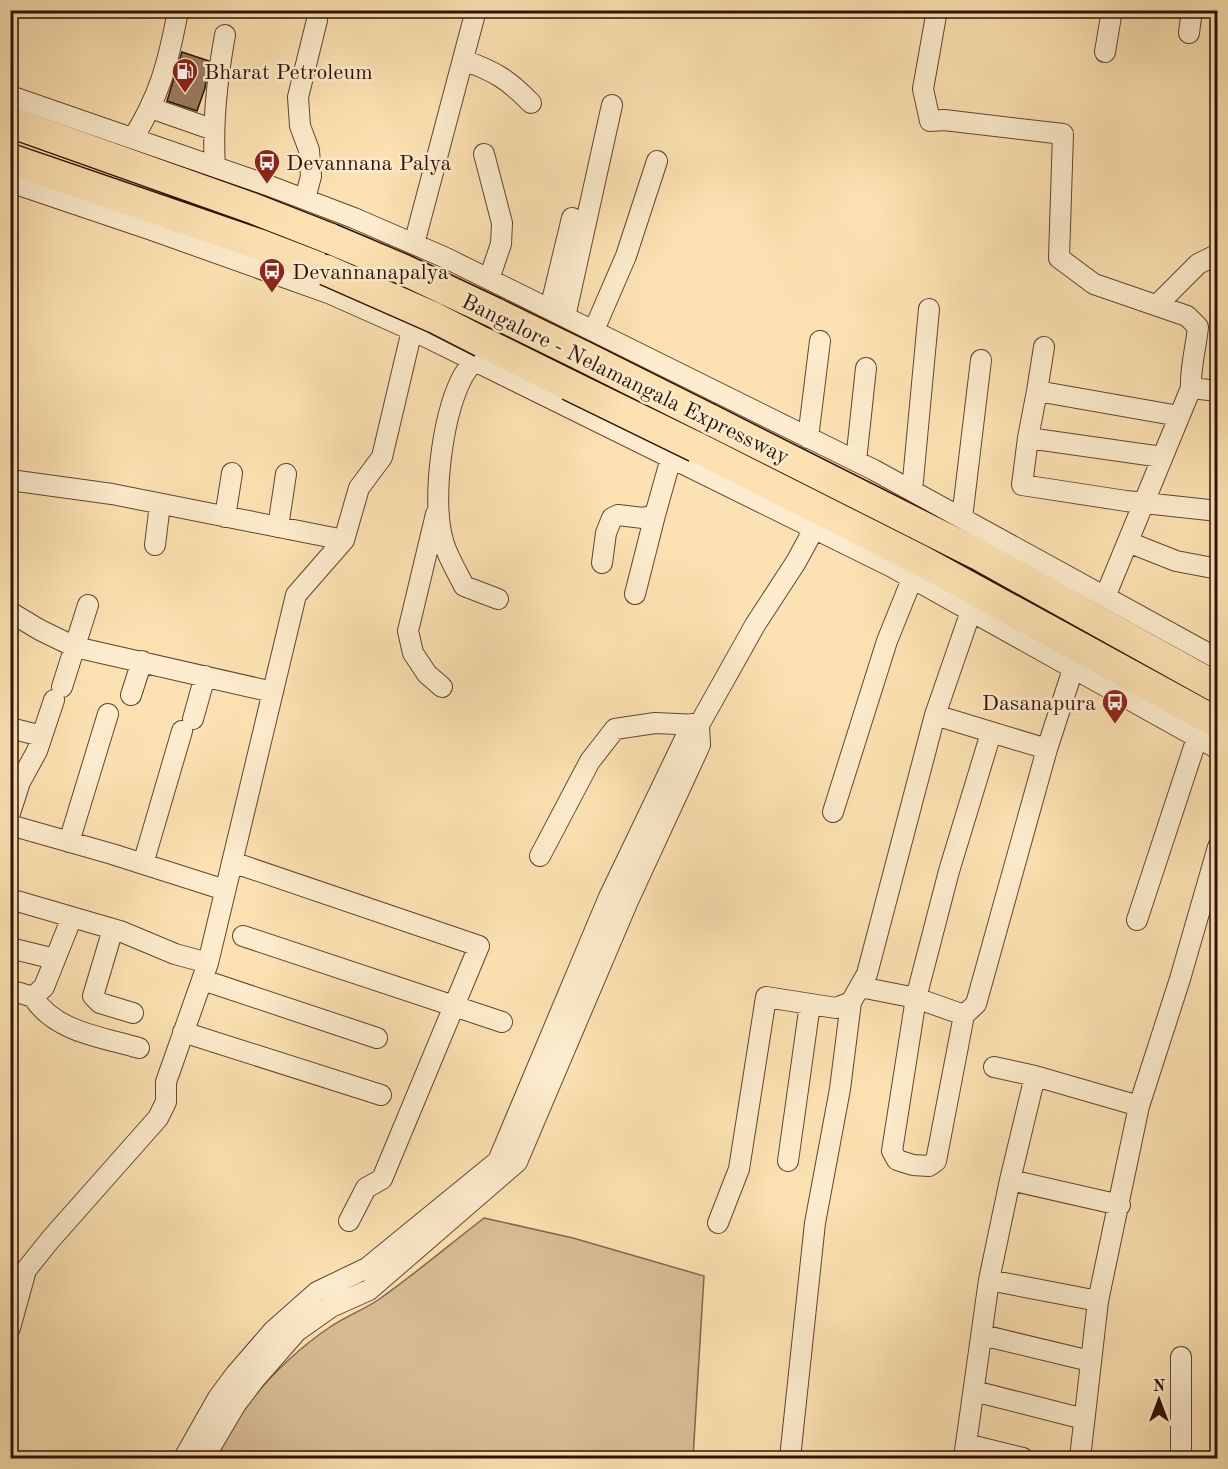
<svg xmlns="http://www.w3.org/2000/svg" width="1228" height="1469" viewBox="0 0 1228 1469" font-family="'Old Standard TT',serif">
	<rect width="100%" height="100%" fill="#fce2b2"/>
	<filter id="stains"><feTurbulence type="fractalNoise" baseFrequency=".00333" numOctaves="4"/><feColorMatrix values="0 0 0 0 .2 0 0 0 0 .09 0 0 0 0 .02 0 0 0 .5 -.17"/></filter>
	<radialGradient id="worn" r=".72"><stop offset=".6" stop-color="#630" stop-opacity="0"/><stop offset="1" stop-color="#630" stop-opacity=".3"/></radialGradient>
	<!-- green -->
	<path fill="#d9be95" stroke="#84674d" stroke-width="1.5" d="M484 1218 573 1238 704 1276 693 1458H212C242 1405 280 1361 330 1327 346 1316 363 1310 378 1300 415 1274 449 1245 484 1218Z"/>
	<!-- building -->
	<path fill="#9a7d5f" stroke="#301005" stroke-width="1.5" d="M182 52 209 61 205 88 197 111 167 101Z"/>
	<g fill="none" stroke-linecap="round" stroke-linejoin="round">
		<!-- minor casing -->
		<g stroke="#634430" stroke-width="22">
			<path id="minor" d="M937 10 923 89 930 121 944 120 1063 134 1059 258 1094 284 1187 316 1198 327C1196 348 1190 368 1191 388
				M1189 33 1192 10
				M1105 52 1112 10
				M463 60C494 71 508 79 531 103
				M10 96 267 185 354 218 446 258 874 470 1218 659
				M151 108 214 130
				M133 138C159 97 168 63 177 16
				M484 154 502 223 501 244 489 279
				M215 167C212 122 217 79 225 35
				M10 182 152 230 331 294 412 330 892 567 1218 749
				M305 199 311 176 309 150 300 126 298 97 317 20
				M414 244 476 10
				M1157 305 1198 264 1218 254
				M550 309 572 218
				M565 317 612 105
				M594 330 626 256 657 161
				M474 361C469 367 464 373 461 380 442 419 431 503 444 544 449 559 457 572 464 586L498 599
				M1037 391 1044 347
				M808 438 820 341
				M1028 438 1022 485 1126 501 1218 511
				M1162 457 1028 438 1037 391 1179 416
				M856 461 866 368
				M10 480 112 494 344 540
				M912 491 929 309
				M436 514 408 631 413 653 427 674 442 687
				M225 517 232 473
				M962 518 981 360
				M278 527 286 474
				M1128 542 1176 561 1218 569
				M155 545 160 504
				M602 563 606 533 612 518 618 515 643 518 655 515 671 458
				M635 594 655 515
				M1105 597 1191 388 1218 391
				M10 612 40 630 75 647 273 692
				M62 687 88 605
				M131 695 142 661
				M935 715 1047 749
				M193 719 205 676
				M10 728 42 736
				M991 733 949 871 916 998 892 1151 897 1160 913 1165 929 1166 936 1161 964 1015 976 1004 1047 749 1073 669
				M833 812 887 641 912 579
				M10 813 20 782 37 751 54 700
				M10 825 112 854 225 890
				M69 842 108 714
				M540 856 590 761 615 729 655 723 699 725
				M232 862 479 946 382 1179 366 1188 349 1221
				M143 864 182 731
				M10 899 120 931 175 954 208 963
				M1137 920 1197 738
				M113 929 93 996 100 1003 133 1013
				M243 936 502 1022
				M10 948 55 959
				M203 980 377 1038
				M860 987 916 998 964 1015
				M10 990 33 997 44 987 72 917
				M33 997C55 1032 102 1037 139 1048
				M183 1032 381 1095
				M994 1067 1035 1076
				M788 1161 810 1004
				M1010 1180 1120 1205
				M718 1223 739 1169 766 997 836 1008 851 1002 867 974 935 715 971 611
				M989 1280 1098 1301
				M10 1328 26 1270 50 1240 158 1118 166 1102V1082L208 963 296 595 344 540 359 488 382 457 412 330 417 320
				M982 1335 1090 1361
				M1181 1357V1458
				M974 1391 1084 1419
				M966 1444 1023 1458
				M184 1458 218 1398 235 1375 273 1331 317 1292 367 1268 498 1161 609 897 692 724
				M204 1458 236 1404 255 1379 297 1331 331 1307 369 1290 517 1162 628 901 700 745 699 725 755 625 796 562 814 529
				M790 1458 815 1223 840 1089 851 1002
				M964 1458 989 1280 1010 1180 1035 1076 1139 1106
				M1080 1458 1098 1301 1139 1106 1180 979 1218 847"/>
		</g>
		<!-- highway casing -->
		<g stroke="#301005" stroke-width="33">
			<path id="highway" d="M10 122 252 208 331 239
				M10 159 261 245 326 270
				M495 313 583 356
				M482 342 569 385
				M709 419 977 554 1218 688
				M696 447 922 561 1218 723"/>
		</g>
		<!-- minor -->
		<use href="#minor" stroke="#fdeccd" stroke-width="20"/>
		<!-- highway -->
		<use href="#highway" stroke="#fce2b2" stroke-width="30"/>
		<!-- highway-bridge casing -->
		<g stroke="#301005" stroke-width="33" stroke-linecap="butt">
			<path id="highway-bridge" d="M331 239 402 269 495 313
				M326 270 435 318 482 342
				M583 356 709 419
				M569 385 696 447"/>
		</g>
		<!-- highway-bridge -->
		<use href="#highway-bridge" stroke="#fce2b2" stroke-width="30"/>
	</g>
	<!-- icons -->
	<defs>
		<g id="fuel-pin" transform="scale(1.35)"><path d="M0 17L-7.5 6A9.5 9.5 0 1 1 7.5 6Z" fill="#8f2418" stroke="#fdeccd"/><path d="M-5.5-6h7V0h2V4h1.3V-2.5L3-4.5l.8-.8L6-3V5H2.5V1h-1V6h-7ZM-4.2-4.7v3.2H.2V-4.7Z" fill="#fff"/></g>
		<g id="bus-pin" transform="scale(1.35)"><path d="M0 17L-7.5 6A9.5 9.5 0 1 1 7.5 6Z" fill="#8f2418" stroke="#fdeccd"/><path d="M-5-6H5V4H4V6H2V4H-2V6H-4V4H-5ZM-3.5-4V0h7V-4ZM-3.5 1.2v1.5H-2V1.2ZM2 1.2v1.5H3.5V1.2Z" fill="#fff"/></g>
	</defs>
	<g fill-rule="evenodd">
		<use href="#fuel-pin" x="185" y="71"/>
		<use href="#bus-pin" x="267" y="162"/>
		<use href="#bus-pin" x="272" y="271"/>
		<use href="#bus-pin" x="1115" y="702"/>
	</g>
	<g text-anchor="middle" stroke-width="5" stroke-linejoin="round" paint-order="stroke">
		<!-- poi labels -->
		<g font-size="22" fill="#301005" stroke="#fdeccd" text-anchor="start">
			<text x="204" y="79">Bharat Petroleum</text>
			<text x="286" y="170">Devannana Palya</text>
			<text x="292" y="279">Devannanapalya</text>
			<text x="1096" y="710" text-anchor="end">Dasanapura</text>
		</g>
		<!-- street labels -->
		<g font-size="22" fill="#301005" stroke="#fdeccd">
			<text transform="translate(626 378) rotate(26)" y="8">Bangalore - Nelamangala Expressway</text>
		</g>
	</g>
	<!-- margin -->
	<rect width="1228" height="1469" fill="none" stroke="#fce2b2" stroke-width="36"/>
	<rect x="12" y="12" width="1204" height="1445" fill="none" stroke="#301005" stroke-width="3"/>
	<rect x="18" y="18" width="1192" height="1433" fill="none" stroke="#301005" stroke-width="1.5"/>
	<!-- north arrow -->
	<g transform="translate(1159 1400)" stroke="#fdeccd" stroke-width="4.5" paint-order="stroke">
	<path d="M0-4.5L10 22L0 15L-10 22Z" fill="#301005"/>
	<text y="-9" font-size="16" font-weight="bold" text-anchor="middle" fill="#301005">N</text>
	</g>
	<rect width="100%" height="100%" filter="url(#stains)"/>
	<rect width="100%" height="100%" fill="url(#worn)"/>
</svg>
